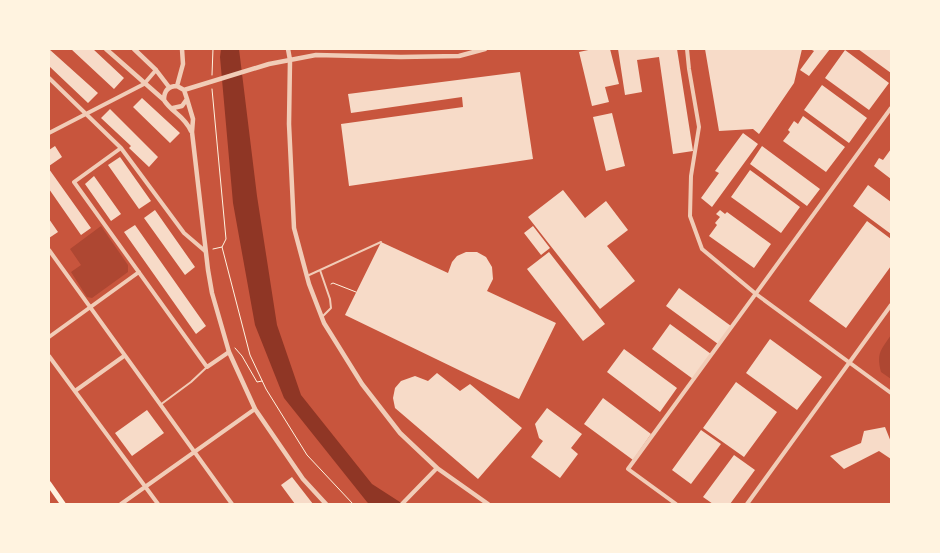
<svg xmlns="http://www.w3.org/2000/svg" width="940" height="553" viewBox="0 0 940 553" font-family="'DM Sans',sans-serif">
	<rect width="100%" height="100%" fill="#c8553d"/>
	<!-- green -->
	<path fill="#ae4732" d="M101 226 128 265V272L92 298 87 297 71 272 81 265 70 249Z
		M891 335V379L881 372C876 353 881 350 891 335Z"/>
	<!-- water -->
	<path fill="#8f3625" d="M221 49H239L257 196 277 325 301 395 372 484 403 504H369L367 502 284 398 255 325 233 203 220 57Z"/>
	<!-- building -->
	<path fill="#f7dbc8" d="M49 49 98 93 88 103 49 66Z
		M71 49H93L124 78 114 89Z
		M593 49H610L619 84 605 87 609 102 592 106 579 52Z
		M618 49H677L693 151 673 154 659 57 637 60 642 92 625 95Z
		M705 49H802L794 83 759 134 753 129 719 131Z
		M810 49H830L809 76 800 70 814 51Z
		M858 49H891V73Z
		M845 50 889 83 869 110 825 78Z
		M520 72 533 159 349 186 341 124 463 107 462 97 351 113 348 94Z
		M822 85 867 118 849 143 804 110Z
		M142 98 180 133 170 143 133 107Z
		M110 109 158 157 149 167 129 148 131 146 101 118Z
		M612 113 625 166 606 171 593 117Z
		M803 116 845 147 826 172 783 141 790 132 788 130 794 121 798 124Z
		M743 133 758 144 712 207 701 198 719 173 715 171Z
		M55 146 62 157 49 166V150Z
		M762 146 820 189 807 206 750 164Z
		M891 149V179L874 166 879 158 883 160Z
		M120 157 151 201 139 209 108 165Z
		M49 169 91 228 81 235 49 189Z
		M750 170 800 207 781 233 731 197Z
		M94 176 121 214 111 221 85 184Z
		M868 185 891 202V234L853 206Z
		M563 190 585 218 606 201 628 230 607 246 635 281 600 309 528 217Z
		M155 210 195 267 185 275 144 218Z
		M720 210 725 214 727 212 771 244 754 268 709 236 717 225 715 223 720 217 716 214Z
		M49 219 58 232 49 238Z
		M867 221 891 239V266L846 328 809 301Z
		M135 225 206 326 196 334 124 232Z
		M533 226 550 248 541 255 524 233Z
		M381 242 448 273 452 262 457 256 466 252H477L486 257 492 267 493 279 487 291 556 323 519 399 345 315Z
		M549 252 605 324 583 341 527 269Z
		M679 288 731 326 718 344 666 306Z
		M670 324 711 354 693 379 652 349Z
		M770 339 822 377 797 410 746 373Z
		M624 349 677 388 660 412 607 372Z
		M437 373 460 391 470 384 522 428 478 479 395 408 393 398 395 388 401 381 415 376 428 381Z
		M736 382 777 412 744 457 703 428Z
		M603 398 651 434 633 460 584 424Z
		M547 408 582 434 571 448 578 454 560 478 531 457 543 441 539 438 535 424Z
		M147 410 164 433 132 456 115 433Z
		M885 427 891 442V459L879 451 844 469 830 456 861 443 864 431Z
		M701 430 721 444 691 484 672 470Z
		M734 455 755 470 730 504H713L703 497Z
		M292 477 313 504H295L281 485Z"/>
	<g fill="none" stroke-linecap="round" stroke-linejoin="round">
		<!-- path -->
		<path stroke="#fff3e0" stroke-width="1" d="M212 75 213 49
			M212 89 226 239 222 247 250 355 266 389 307 455 353 504
			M213 249 222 247
			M331 284 333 283 356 292
			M235 348 242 356 257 382 262 381"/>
		<!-- service -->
		<path stroke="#f1ccb7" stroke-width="2" d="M320 270 330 299 331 308 323 316
			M307 276 381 242
			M160 405 191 382 207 367"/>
		<!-- minor -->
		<path stroke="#f1ccb7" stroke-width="4" d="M687 49 689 69 699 127 691 176 690 216 702 249 756 294 891 393
			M49 78 121 148 184 233 205 251
			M49 133 144 84 156 70
			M121 148 74 182 207 367 229 352
			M49 250 232 504
			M49 337 139 272
			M49 356 158 504
			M75 391 124 356
			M121 504 255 409
			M402 504 437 468
			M676 504 628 469 891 108
			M747 504 891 305"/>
		<!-- tertiary -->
		<path stroke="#f1ccb7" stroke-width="4.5" d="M106 49 164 100
			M134 49 156 70 169 87
			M288 49 290 60 289 124 294 228 309 284 324 323 362 384 400 433 437 468 488 504
			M177 86 183 64 182 49
			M184 90 269 64 316 55 401 57 459 56 485 49
			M187 99 193 119 192 132 208 270 212 293 229 352 255 409 303 479 326 504
			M173 108 182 106 187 99 184 90 177 86C168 86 164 91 164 100 171 112 184 115 191 131"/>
		<!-- primary -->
		<path stroke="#fff3e0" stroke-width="5.5" d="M49 484 63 504"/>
	</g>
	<!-- border -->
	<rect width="940" height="553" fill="none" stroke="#fff3e0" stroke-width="100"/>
</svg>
